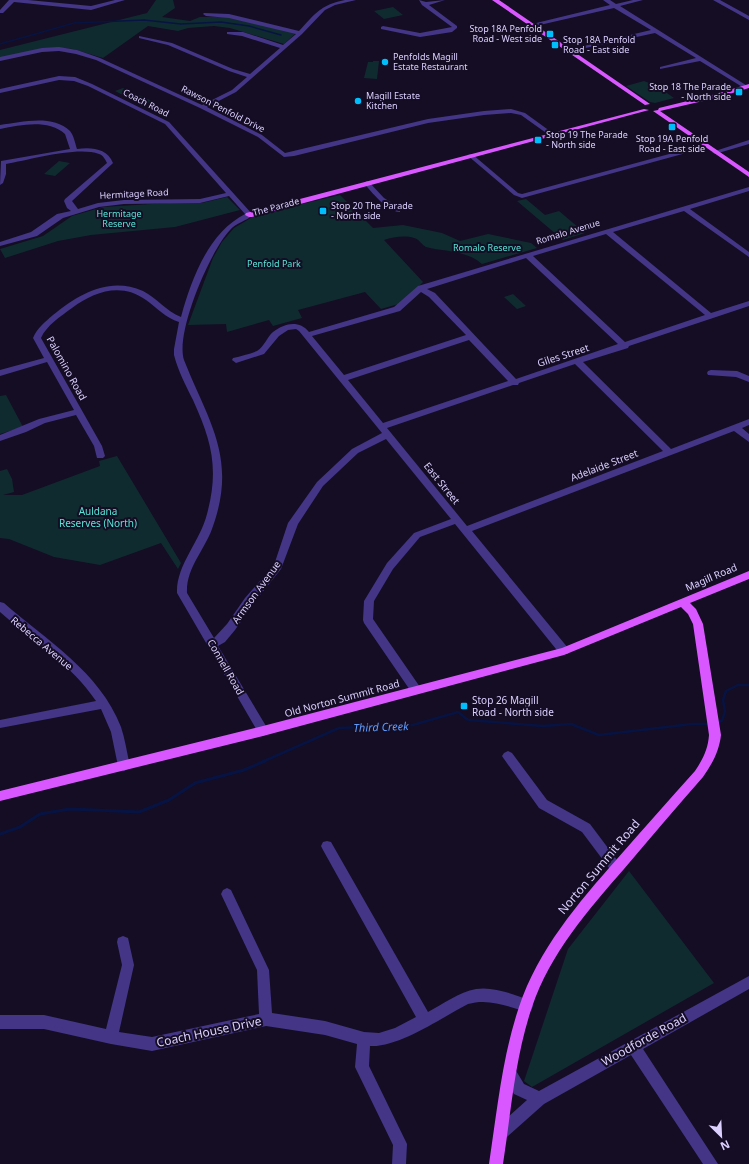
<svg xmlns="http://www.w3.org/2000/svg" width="749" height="1164" viewBox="0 0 749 1164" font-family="'Noto Sans',sans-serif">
	<rect width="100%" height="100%" fill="#140d24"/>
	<!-- green -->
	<path fill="#102b2f" d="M156 0H173L175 8 162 17 190 21 200 17H230L296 33 284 44 230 28 214 26 188 28 178 31 148 26 103 58 73 49 61 48 0 58V50L147 13Z
		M393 7 403 15 384 19 374 11Z
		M373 61H379L377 79 364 78 368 62H373Z
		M644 81 657 86 674 98 655 103 650 102 626 86Z
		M123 88 152 101 143 105 115 91Z
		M59 161 70 163 55 176 44 174Z
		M340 195 373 228 403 225 442 233 460 241 488 234 531 243 537 248 482 264C466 250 445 252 426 247 422 245 419 239 414 238 405 235 393 237 384 240L423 282 402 303 381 309 365 292 298 310 302 318 273 326 269 320 227 332 226 324 188 325 213 258 222 242 234 228 256 215Z
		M227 197 240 210 175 227 91 235 58 241 5 258 0 249 43 236 72 216 103 207 168 203H202Z
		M526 199 545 215 559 211 585 233 563 240 517 201Z
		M513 294 526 306 517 309 504 297Z
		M6 395 23 427 0 434V396Z
		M117 456 181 563 178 569 161 543 100 565 54 557 9 539 0 538V471L7 469 12 479 14 492 3 495H22L100 466 99 461Z
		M629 871 714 983 532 1087 524 1081 568 949Z"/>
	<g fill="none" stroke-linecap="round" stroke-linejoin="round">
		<!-- stream-far2 -->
		<path stroke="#071443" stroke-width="1.5" d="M0 44 74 23 144 20 181 24 221 22 249 26 281 35"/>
		<!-- stream-far1 -->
		<path stroke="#071443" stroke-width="2.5" d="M717 722 722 721 725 711 723 700 726 691 738 685H749
			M262 762 339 728 413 725 458 712 468 720 543 726 571 724 599 735 692 724H711"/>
		<!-- stream -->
		<path stroke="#071443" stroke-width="3" d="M0 834 20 827 40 814 70 809 139 812 169 800 195 783 244 770 265 761"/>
		<!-- minor -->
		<path fill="#443586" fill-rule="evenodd" d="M9 0H28L91 6 115 0H125L91 10 14 2 3 13H0V10Z
			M345 0H356L335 5 325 10 302 34 236 92 207 107 262 135 285 153 428 119 484 111 511 109 525 113 554 134 549 135 521 115 511 113 484 115 428 123 294 156 284 157 258 137 200 108 96 60 76 54 59 51 42 52 0 61V57L42 48 59 47 77 50 100 58 202 105 232 90 247 77 229 71 168 45 139 38V36L172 43 233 69 250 74 280 48 242 36 227 34V32H243L283 45 296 34 229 18 206 16 203 14 204 13 229 14 299 31C315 14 320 5 345 0Z
			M419 0 426 2 445 0 429 5 457 26V28L452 32 420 37 381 29V27L383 26 420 33 452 27 422 5Z
			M603 0H610L616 4 633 0H643L620 6 749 87 744 88 700 61 660 69V67L696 58 655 33 567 52V50L651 30 614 8 531 27 528 25 610 5Z
			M713 0H720L749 16V20Z
			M59 76 75 77 92 84 169 122 253 215C246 221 236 223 230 230 210 251 175 333 184 360 209 423 238 458 212 529 204 551 186 568 187 593L214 638 227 624 245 598 274 565 288 523 317 482 352 449 382 433 299 331 296 329 288 330 279 336 264 354 236 363 232 360 233 358C241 356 250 354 257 351 264 347 267 337 273 332 285 323 299 320 309 332L394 307 418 286 749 187V191L690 209 749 252V257L684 211 613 232 711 313 749 301V306L629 346 628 348 583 362 671 449 749 419V425L742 428 749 434V442L734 431 472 531 568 648 569 651 568 654H560L455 524 420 537 393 569 374 601 373 619 420 687 421 690 420 693 416 694 412 693 364 623 363 620 364 601 387 563 414 533 451 519 386 439 358 453 323 486 298 524 281 569 253 604 235 630 225 642 218 646 269 731 267 734 263 736 259 734 177 593C176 565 200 542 207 514 219 469 212 442 193 400 186 386 178 371 174 355V349L179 322C166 318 157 308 146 300 122 282 94 291 72 308 61 316 46 326 41 338L102 446 105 456 103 458H97L94 446 76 415 45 423 26 432 0 441V435L39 419 74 410 47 362 0 376V370L44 358 33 338C37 328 45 322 53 315 79 294 109 276 143 291 157 298 166 311 181 317 191 280 208 233 245 214L229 196 200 203 124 204 99 207 63 218 37 236 0 246V242L31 232 57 214 71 211 67 208 64 201 65 199 107 163C105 159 103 155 99 154 77 146 30 160 6 164V174L3 183 0 185 1 161 70 149 65 134C47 119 22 125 0 129V125C21 122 53 114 70 131 74 136 75 143 77 149 91 147 107 148 113 163L112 164 72 201 78 209 98 203 124 200 200 199 226 193 165 124 88 86 74 81 59 80 0 93V89ZM606 234 705 315 625 342 533 256ZM526 258 618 344 516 379 435 293 427 289ZM421 292 429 297 466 335 344 375 312 336 400 311ZM469 340 508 381 383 423 348 380ZM575 364 663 451 467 526 387 428 513 385H518L519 383Z
			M749 140V144L715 154 712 152Z
			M706 144 709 146 708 147 522 198 514 195 467 155 472 154 518 193 522 194Z
			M367 181 369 182 384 198 400 208V212C389 213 370 191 364 183Z
			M711 370 737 371 749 376V382L736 377 708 375 707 373 708 371Z
			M0 602 4 603C46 640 100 672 121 727 125 739 127 753 130 766L128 769 124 771 120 769 118 766 111 732 101 709 0 728V720L96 701C72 665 32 640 0 612Z
			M508 751 512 753 547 800 590 824 620 864 622 868 620 872 616 873 612 872 582 832 539 808 504 759 502 756 504 753Z
			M327 841 331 842 428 1012C443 1004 459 992 476 989 494 986 515 995 531 1001L533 1006 531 1011 526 1012C507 1006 488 998 468 1004 443 1017 398 1048 370 1046L369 1066 407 1144 406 1164H392L393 1145 355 1067 357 1044 325 1035 266 1026 152 1051 111 1044 44 1029H0V1015H44L106 1029 122 965 117 942 118 938 123 936 128 938 134 965 119 1032 152 1037 259 1014 257 970 221 894 223 890 227 888 231 890 269 970 272 1013 325 1021 364 1032 379 1033 395 1028 416 1017 323 850 321 846 323 842Z
			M749 976V989L643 1049 718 1164H703L631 1055 544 1104 507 1137 502 1139 497 1137 495 1132 497 1127 527 1100 514 1094 503 1074 505 1069 510 1067 515 1069 524 1084 539 1091Z"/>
		<!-- major -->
		<path fill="#d957ff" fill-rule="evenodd" d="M492 0H499L650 104 645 105Z
			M749 84V88L716 98 660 111 749 172V177L653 111 658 110 659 108 712 95Z
			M644 109 649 110 252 217H249L245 215 246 213Z
			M749 571V579L690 603 696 609 703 624 721 735C719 752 712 764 703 777 676 808 650 838 624 869 588 910 550 954 532 1007 515 1057 511 1112 503 1164H489C497 1112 502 1057 519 1007 538 950 578 903 617 859 643 829 669 800 695 771 703 759 708 749 709 735L693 624 688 614 681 607 564 655 263 736 0 801V791L263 726 562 648Z"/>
	</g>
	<!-- markers -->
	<g fill="#00befb" stroke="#140d24" stroke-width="1.5">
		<rect x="546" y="30" width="8" height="8" rx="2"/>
		<rect x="551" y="41" width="8" height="8" rx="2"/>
		<circle cx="385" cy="62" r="4"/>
		<rect x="735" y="88" width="8" height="8" rx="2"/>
		<circle cx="358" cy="101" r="4"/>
		<rect x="668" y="123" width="8" height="8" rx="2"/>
		<rect x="534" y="136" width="8" height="8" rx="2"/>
		<rect x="319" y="207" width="8" height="8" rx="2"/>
		<rect x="460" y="702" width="8" height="8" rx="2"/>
	</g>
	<g text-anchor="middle" stroke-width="4" stroke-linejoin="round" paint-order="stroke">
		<!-- far-poi labels -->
		<g font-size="9" fill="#dcd0ff" stroke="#140d24" text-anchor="start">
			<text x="542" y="32" text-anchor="end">Stop 18A Penfold<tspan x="542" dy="10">Road - West side</tspan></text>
			<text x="563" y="43">Stop 18A Penfold<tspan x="563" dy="10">Road - East side</tspan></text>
			<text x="393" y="60">Penfolds Magill<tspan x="393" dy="10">Estate Restaurant</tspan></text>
			<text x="731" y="90" text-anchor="end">Stop 18 The Parade<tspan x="731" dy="10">- North side</tspan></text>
			<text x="366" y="99">Magill Estate<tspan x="366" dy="10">Kitchen</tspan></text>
			<text x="546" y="138">Stop 19 The Parade<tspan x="546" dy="10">- North side</tspan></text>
			<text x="672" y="142" text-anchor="middle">Stop 19A Penfold<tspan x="672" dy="10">Road - East side</tspan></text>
			<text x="331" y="209">Stop 20 The Parade<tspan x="331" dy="10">- North side</tspan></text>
		</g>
		<!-- far-street labels -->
		<g font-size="9" fill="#dcd0ff" stroke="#140d24">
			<text transform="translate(146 103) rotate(27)" y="3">Coach Road</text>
			<text transform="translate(223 109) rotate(27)" y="3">Rawson Penfold Drive</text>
			<text transform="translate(134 194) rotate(-3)" y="3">Hermitage Road</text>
			<text transform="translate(276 207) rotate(-15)" y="3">The Parade</text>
			<text transform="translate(568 232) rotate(-17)" y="3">Romalo Avenue</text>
		</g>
		<!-- far-park labels -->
		<g font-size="9" fill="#56e6d7" stroke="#140d24">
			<text x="119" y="217">Hermitage<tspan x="119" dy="10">Reserve</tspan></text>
			<text x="487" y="251">Romalo Reserve</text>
			<text x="274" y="267">Penfold Park</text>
		</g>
		<!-- street labels -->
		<g font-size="10" fill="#dcd0ff" stroke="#140d24">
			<text transform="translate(563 355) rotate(-18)" y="4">Giles Street</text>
			<text transform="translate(67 368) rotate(61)" y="4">Palomino Road</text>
			<text transform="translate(604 465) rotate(-21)" y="4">Adelaide Street</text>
			<text transform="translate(442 483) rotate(51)" y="4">East Street</text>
			<text transform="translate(711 577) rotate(-23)" y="4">Magill Road</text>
			<text transform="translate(256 592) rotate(-54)" y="4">Armson Avenue</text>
			<text transform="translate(42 643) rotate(40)" y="4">Rebecca Avenue</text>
			<text transform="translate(226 667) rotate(60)" y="4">Connell Road</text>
			<text transform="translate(342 698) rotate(-15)" y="4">Old Norton Summit Road</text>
		</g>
		<!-- park labels -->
		<g font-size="10" fill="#56e6d7" stroke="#140d24">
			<text x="98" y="515">Auldana<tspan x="98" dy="12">Reserves (North)</tspan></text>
		</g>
		<!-- poi labels -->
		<g font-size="10" fill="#dcd0ff" stroke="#140d24" text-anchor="start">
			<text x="472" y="704">Stop 26 Magill<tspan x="472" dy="12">Road - North side</tspan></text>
		</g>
		<!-- water labels -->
		<g font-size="11" font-style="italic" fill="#5e9dff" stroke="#140d24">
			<text transform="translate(381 727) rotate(-2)" y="4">Third Creek</text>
		</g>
		<!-- near-street labels -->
		<g font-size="12" fill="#dcd0ff" stroke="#140d24">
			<text transform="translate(599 867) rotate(-50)" y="4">Norton Summit Road</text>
			<text transform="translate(209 1032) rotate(-12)" y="4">Coach House Drive</text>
			<text transform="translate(644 1040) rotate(-29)" y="4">Woodforde Road</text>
		</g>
	</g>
	<!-- north arrow -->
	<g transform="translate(721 1136) rotate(156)" stroke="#140d24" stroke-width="3" paint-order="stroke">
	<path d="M0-3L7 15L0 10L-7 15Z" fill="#dcd0ff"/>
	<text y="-6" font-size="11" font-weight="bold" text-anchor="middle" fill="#dcd0ff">N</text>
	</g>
</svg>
